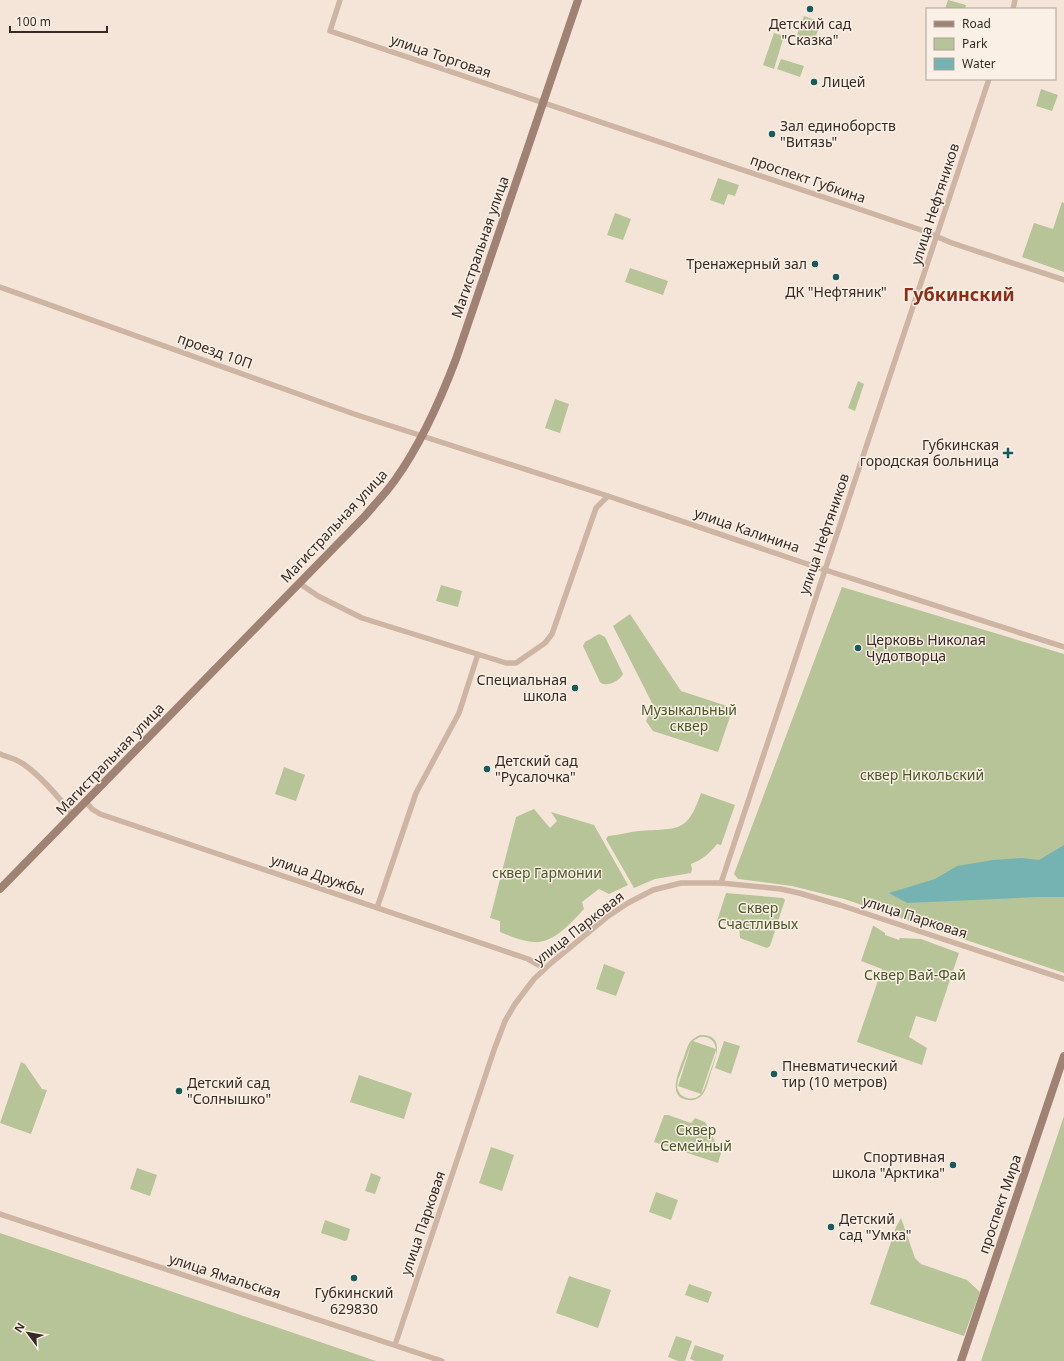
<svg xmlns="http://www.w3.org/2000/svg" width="1064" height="1361" viewBox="0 0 1064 1361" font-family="'Noto Sans',sans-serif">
	<rect width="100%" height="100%" fill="#f4e5d8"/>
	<!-- green -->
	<path fill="#b7c497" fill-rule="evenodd" d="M948 0 966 5 965 9H945Z
		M804 16 821 22 814 41 797 35Z
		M774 33 784 36 774 69 763 65Z
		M781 59 804 66 800 77 777 69Z
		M1041 89 1058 95 1052 111 1036 106Z
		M718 178 739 185 735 196 728 194 724 205 710 200Z
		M1062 202 1064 203V272L1022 257 1034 223 1053 229Z
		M615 213 631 219 623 240 607 235Z
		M630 268 668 281 663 295 625 282Z
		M858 381 864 384 855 411 848 408Z
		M555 399 569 404 560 433 545 428Z
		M441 585 462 591 458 607 436 601Z
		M842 587 1064 654V973L844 899 792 886 738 879 734 874Z
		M630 614 681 691 733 708 718 752 653 731 646 721 653 705 613 626Z
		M599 634 605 637 623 674C620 681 606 688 600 682L583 646 585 642Z
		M284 767 305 775 296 801 275 794Z
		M701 793 735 805 721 845 717 844C710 853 702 860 691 864L692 869 691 873 655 879 634 888 606 839 608 836C619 835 629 832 639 831 678 828 687 834 701 793Z
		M534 809 550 828 557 821 551 812 594 825 628 885 609 894 599 889 582 902 584 909C571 923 553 944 533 942 521 941 510 936 500 932V921L490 918 516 817Z
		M726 893 783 898 785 900 770 946 767 948 740 938 739 926 717 921Z
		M873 926H874L885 933V935L899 940 900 938 921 939 959 953 936 1022 916 1016 909 1037 927 1048 922 1065 857 1042 882 969 861 961Z
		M604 964 625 972 616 996 596 989Z
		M700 1035C727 1034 715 1060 710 1075 708 1082 706 1092 700 1097 697 1099 693 1101 689 1100 667 1098 678 1074 682 1062 685 1056 686 1048 690 1042 692 1039 696 1037 700 1035ZM700 1037C709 1036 715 1041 716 1049L693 1041ZM692 1042 678 1086 701 1094C695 1100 687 1100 680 1094L677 1088 678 1080ZM716 1050V1055L704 1089 701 1094Z
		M724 1041 740 1046 731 1074 715 1068Z
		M21 1062 25 1064 42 1089 47 1090 31 1134 0 1123Z
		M359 1075 412 1093 404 1119 350 1102Z
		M664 1115H668L691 1123 695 1118 705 1122 721 1153 718 1163 654 1142Z
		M1064 1116V1361H981Z
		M491 1147 514 1155 502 1191 479 1183Z
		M137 1168 157 1175 150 1196 130 1189Z
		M371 1173 381 1177 375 1194 365 1191Z
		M656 1192 678 1200 671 1220 649 1212Z
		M901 1218 915 1258 921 1264 967 1280 980 1292 964 1336 870 1304 896 1227Z
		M325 1220 350 1229 347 1240 345 1241 321 1233Z
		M0 1233 376 1361H0Z
		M569 1276 611 1290 598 1328 556 1313Z
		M689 1284 712 1292 708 1303 685 1295Z
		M676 1336 692 1341 685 1361H678L668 1357Z
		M695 1345 724 1355 722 1361H695L690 1359Z"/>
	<!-- water -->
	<path fill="#75b3b2" d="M1064 845V897H1037L907 903 889 893 935 879 957 866 993 860 1022 858 1039 860Z"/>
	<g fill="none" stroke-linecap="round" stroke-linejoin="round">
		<!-- minor -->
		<path stroke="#cdb4a3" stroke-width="5.5" d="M340 0 330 31 921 230 952 243 1064 280
			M1013 9 1015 0
			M0 287 354 414 608 496 816 567 1064 647
			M299 583 318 596 362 618 506 663H516L545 643 552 634 596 508 608 496
			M0 754C7 757 14 758 20 762 38 772 60 799 73 815
			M86 802 92 809 100 814 528 959 544 968
			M721 883 825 570 989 79
			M377 908 416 793 459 713 478 654
			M0 1214 442 1361
			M395 1345 494 1050 505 1021 515 1004 534 979 551 963 607 917 628 903 653 890 681 883H721L781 889 799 893 840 905 1064 979"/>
		<!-- secondary -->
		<path stroke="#a08275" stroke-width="8" d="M0 889 365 516C375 504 386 493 395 480 421 444 440 401 456 359L578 0
			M961 1361 1064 1056"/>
	</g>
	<!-- markers -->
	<g fill="#185b5c" stroke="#fbf0e5" stroke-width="1.5">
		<circle cx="810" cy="9" r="4"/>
		<circle cx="814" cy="82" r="4"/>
		<circle cx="772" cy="134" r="4"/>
		<circle cx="815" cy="264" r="4"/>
		<circle cx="836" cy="277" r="4"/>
		<path d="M1006 447h4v4h4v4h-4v4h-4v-4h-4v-4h4z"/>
		<circle cx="858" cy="648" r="4"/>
		<circle cx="575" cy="688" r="4"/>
		<circle cx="487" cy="769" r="4"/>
		<circle cx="774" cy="1074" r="4"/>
		<circle cx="179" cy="1091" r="4"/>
		<circle cx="953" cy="1165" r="4"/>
		<circle cx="831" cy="1227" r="4"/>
		<circle cx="354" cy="1278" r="4"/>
	</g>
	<g text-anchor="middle" stroke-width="3" stroke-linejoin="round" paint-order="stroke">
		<!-- poi labels -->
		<g font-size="14" fill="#372a26" stroke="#fbf0e5" text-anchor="start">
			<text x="810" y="29" text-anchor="middle">Детский сад<tspan x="810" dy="16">"Сказка"</tspan></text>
			<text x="822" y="87">Лицей</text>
			<text x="780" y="131">Зал единоборств<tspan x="780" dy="16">"Витязь"</tspan></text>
			<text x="807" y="269" text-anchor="end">Тренажерный зал</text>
			<text x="836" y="297" text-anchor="middle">ДК "Нефтяник"</text>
			<text x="999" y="450" text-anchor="end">Губкинская<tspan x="999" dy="16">городская больница</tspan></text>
			<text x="866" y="645">Церковь Николая<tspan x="866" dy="16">Чудотворца</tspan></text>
			<text x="567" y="685" text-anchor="end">Специальная<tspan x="567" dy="16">школа</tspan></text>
			<text x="495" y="766">Детский сад<tspan x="495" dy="16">"Русалочка"</tspan></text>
			<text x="782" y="1071">Пневматический<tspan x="782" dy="16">тир (10 метров)</tspan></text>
			<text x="187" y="1088">Детский сад<tspan x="187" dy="16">"Солнышко"</tspan></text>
			<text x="945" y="1162" text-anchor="end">Спортивная<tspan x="945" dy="16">школа "Арктика"</tspan></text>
			<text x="839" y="1224">Детский<tspan x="839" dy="16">сад "Умка"</tspan></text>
			<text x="354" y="1298" text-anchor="middle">Губкинский<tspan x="354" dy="16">629830</tspan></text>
		</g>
		<!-- street labels -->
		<g font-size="14" fill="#372a26" stroke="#fbf0e5">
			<text transform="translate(441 56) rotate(19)" y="5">улица Торговая</text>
			<text transform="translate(808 179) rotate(19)" y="5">проспект Губкина</text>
			<text transform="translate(935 204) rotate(-72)" y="5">улица Нефтяников</text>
			<text transform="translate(480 247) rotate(-71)" y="5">Магистральная улица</text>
			<text transform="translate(215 351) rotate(20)" y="5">проезд 10П</text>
			<text transform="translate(334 526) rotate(-47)" y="5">Магистральная улица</text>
			<text transform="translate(747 530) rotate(19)" y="5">улица Калинина</text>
			<text transform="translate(824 534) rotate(-71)" y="5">улица Нефтяников</text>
			<text transform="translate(110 759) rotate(-46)" y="5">Магистральная улица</text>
			<text transform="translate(318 875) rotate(19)" y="5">улица Дружбы</text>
			<text transform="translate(915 917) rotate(18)" y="5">улица Парковая</text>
			<text transform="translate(579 928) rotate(-38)" y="5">улица Парковая</text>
			<text transform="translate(1000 1204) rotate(-71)" y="5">проспект Мира</text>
			<text transform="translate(423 1223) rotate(-71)" y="5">улица Парковая</text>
			<text transform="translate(225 1276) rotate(18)" y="5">улица Ямальская</text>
		</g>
		<!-- park labels -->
		<g font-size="14" fill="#485728" stroke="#fbf0e5">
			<text x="689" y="715">Музыкальный<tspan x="689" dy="16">сквер</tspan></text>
			<text x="922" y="780">сквер Никольский</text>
			<text x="547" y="878">сквер Гармонии</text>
			<text x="758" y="913">Сквер<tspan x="758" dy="16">Счастливых</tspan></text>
			<text x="915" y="980">Сквер Вай-Фай</text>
			<text x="696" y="1135">Сквер<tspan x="696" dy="16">Семейный</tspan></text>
		</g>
		<!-- district labels -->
		<g font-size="18" font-weight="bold" fill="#8d2d18" stroke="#fbf0e5">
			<text x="959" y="301">Губкинский</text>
		</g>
	</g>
	<!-- legend -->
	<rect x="926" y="8" width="130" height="72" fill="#fbf0e5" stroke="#ada199"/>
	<rect x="934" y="21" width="20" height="6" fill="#a08275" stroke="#ada199"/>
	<text x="962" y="28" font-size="12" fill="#372a26">Road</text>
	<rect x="934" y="38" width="20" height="12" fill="#b7c497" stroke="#ada199"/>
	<text x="962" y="48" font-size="12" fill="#372a26">Park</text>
	<rect x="934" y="58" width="20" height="12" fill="#75b3b2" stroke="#ada199"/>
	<text x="962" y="68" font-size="12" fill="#372a26">Water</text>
	<!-- north arrow -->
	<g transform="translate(28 1333) rotate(302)" stroke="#fbf0e5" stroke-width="3" paint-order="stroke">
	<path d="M0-3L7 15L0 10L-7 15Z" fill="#372a26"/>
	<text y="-6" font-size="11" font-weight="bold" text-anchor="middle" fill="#372a26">N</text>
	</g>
	<!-- scale -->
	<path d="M10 26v6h97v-6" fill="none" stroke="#372a26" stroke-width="2"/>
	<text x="16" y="26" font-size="12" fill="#372a26" stroke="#fbf0e5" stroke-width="3" paint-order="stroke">100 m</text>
</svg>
